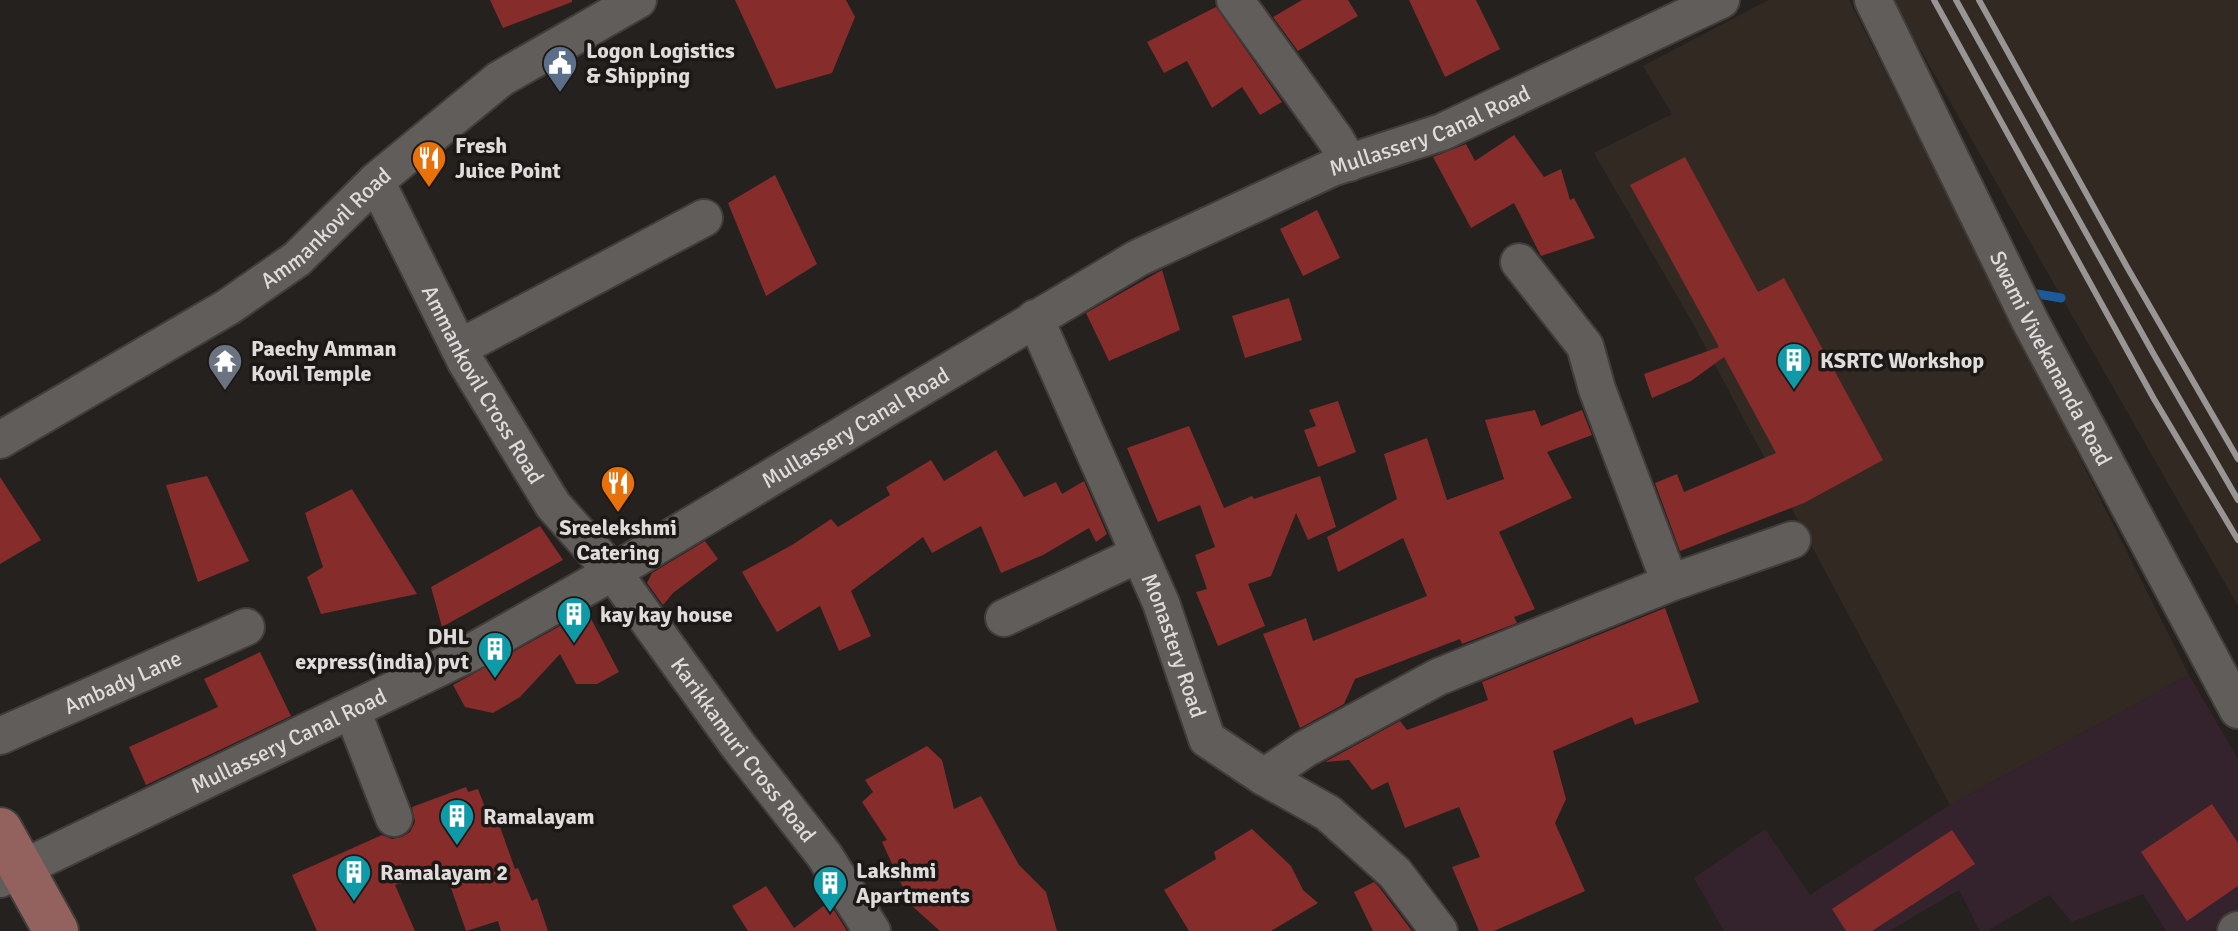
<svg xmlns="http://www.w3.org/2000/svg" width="2238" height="931" viewBox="0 0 2238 931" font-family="Signika,sans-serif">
	<rect width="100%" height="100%" fill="#25211f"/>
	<!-- built -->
	<path fill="#322923" d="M1768 0H1849L2189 675 1950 805 1691 320 1594 153 1672 114 1643 66Z
		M1892 0H2238V606Z"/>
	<!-- education -->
	<path fill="#34232d" d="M2189 675 2238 759V918L2213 931H2166L2143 894 2072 922 2049 895 1987 931H1980L1959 890 1889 931H1724L1694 878 1765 829 1810 895 1950 805Z"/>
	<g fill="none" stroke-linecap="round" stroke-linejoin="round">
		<!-- stream -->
		<path stroke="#1d5a9c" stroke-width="9" d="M2026 292 2061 298"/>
	</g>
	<!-- building -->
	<path fill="#862c2b" d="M490 0H572V2L503 28Z
		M735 0H846L855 17 832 73 776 89Z
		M1302 0H1348L1358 16 1298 51 1273 17Z
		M1409 0H1476L1500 49 1445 77Z
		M1216 7 1282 102 1260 115 1242 87 1212 108 1187 61 1164 73 1147 42Z
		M1514 135 1544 177 1561 169 1570 200 1574 198 1595 238 1541 256 1514 203 1471 228 1433 157 1466 144 1475 161Z
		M1685 157 1758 292 1784 278 1883 460 1804 503 1680 551 1655 483 1677 474 1684 492 1776 453 1724 357 1691 381 1652 398 1644 374 1719 347 1630 185Z
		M775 175 817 264 766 296 728 203Z
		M1317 210 1340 258 1303 276 1280 229Z
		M1162 270 1180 330 1109 361 1086 313Z
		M1289 298 1302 340 1245 358 1232 316Z
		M1338 401 1356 452 1318 467 1304 430 1316 426 1309 410Z
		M1535 410 1541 426 1582 410 1592 435 1547 452 1572 498 1499 532 1535 609 1514 617 1517 623 1462 644 1460 639 1355 679 1344 704 1300 728 1263 634 1306 618 1313 641 1427 596 1403 538 1338 572 1327 537 1397 499 1384 454 1427 438 1447 500 1504 479 1485 420Z
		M1189 426 1224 508 1252 496 1254 499 1320 476 1336 527 1308 540 1296 513 1271 576 1248 584 1265 626 1218 646 1196 592 1207 589 1195 555 1215 547 1200 505 1158 522 1127 448Z
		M996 450 1024 497 1056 482 1062 494 1084 481 1107 534 1096 542 1089 528 1043 555 1001 573 981 526 932 553 923 537 851 591 871 636 839 651 820 606 777 632 742 572 792 545 831 519 838 527 890 495 886 487 931 460 944 481Z
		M207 476 249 561 198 582 166 485Z
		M0 477 41 540 0 564Z
		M352 489 417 594 321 614 307 577 323 567 305 513Z
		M540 526 563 560 442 627 431 587Z
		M705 541 718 559 673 593 663 605 647 583 652 573Z
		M1665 608 1699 702 1635 725 1632 717 1553 751 1566 799 1555 823 1585 891 1494 931H1479L1452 867 1480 857 1459 807 1405 828 1388 782 1372 790 1349 760 1325 762 1400 721 1407 730 1488 700 1482 682Z
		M587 611 619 672 597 684H576L560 654 520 697 493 713 465 707 453 685Z
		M260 652 291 716 146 785 129 747 218 707 204 679Z
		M927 746 942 760 954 809 981 796 1019 865 1046 892 1057 931H940L911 905 882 842 887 840 862 802 873 792 865 780Z
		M466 787 468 792 478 789 492 826 499 824 515 869 518 868 532 901 537 898 548 931H501L498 921 466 931 445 871 395 885 415 931H317L292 875 382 835 392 839 402 837 410 832 415 822 412 807Z
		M2212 804 2238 843V886L2187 921 2141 852Z
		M1252 829 1291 866 1303 890 1318 903 1271 931H1189L1164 890 1216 859 1214 852Z
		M1952 830 1975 864 1872 931H1846L1832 909Z
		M1374 882 1379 887 1412 931H1373L1354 892Z
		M766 886 794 928 829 902 847 931H748L732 906Z"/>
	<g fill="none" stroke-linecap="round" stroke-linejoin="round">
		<!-- minor casing -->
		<g stroke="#403d3b" stroke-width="40">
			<g id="minor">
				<path d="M1235 0 1336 140 1349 163"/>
				<path id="s1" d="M1873 0 2030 321 2238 710"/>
				<path id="s2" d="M376 181 466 362 553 505 613 572 737 744 824 855 872 931"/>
				<path d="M1519 262 1585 346 1597 389 1670 583"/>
				<path id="s3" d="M1035 318 1161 603 1207 739 1264 777 1328 813 1395 873 1439 931"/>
				<path d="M459 348 704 218"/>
				<path id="s4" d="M0 440 228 307 297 259 376 181 500 79 638 0"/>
				<path d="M1004 618 1139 554"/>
				<path d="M352 710 394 818"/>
				<path id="s5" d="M0 736 246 627"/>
				<path d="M1264 777 1305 749 1438 677 1670 583 1792 540"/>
				<path id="s6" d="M0 879 470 653 613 572 1138 258 1332 168 1442 132 1721 0"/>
				<path d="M2236 931 2238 930"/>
			</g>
		</g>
		<!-- major casing -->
		<g stroke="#403d3b" stroke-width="48">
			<path id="major" d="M0 830 56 931"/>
		</g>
		<!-- minor -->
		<use href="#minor" stroke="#615d5a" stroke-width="36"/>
		<!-- major -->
		<use href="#major" stroke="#94625e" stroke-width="44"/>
		<!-- rail -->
		<path stroke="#989594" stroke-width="6" d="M1934 0 2154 399 2238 540
			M1956 0 2153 353 2238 500
			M1979 0 2127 267 2238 459"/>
	</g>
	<!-- icons -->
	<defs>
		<g id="civic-pin" transform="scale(1.8)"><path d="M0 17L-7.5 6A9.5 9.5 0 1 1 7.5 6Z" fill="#5c6f8a" stroke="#1b1816"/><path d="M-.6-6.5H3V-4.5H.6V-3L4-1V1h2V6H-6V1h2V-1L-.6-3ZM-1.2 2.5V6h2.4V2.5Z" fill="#fff"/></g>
		<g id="restaurant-pin" transform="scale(1.8)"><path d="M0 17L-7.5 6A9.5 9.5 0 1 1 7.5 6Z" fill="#e8710a" stroke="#1b1816"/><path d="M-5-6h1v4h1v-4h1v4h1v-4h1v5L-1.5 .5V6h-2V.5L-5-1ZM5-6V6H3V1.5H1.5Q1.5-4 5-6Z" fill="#fff"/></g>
		<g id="building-pin" transform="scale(1.8)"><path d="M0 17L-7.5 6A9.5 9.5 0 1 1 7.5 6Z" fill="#0f9aa8" stroke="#1b1816"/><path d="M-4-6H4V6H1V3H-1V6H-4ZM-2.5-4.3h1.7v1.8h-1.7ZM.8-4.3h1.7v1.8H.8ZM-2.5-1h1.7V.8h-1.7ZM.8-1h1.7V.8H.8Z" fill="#fff"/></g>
		<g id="temple-pin" transform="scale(1.8)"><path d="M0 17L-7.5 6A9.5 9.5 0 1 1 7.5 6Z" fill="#6b7280" stroke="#1b1816"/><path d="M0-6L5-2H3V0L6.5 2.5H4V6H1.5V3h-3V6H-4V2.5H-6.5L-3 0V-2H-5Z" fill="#fff"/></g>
	</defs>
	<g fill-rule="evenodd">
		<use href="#civic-pin" x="560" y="63"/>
		<use href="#restaurant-pin" x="429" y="158"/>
		<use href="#building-pin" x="1794" y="360"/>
		<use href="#temple-pin" x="225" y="361"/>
		<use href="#restaurant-pin" x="618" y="483"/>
		<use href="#building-pin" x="574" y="614"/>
		<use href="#building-pin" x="495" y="649"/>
		<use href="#building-pin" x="457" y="816"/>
		<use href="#building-pin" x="354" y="872"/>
		<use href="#building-pin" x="830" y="883"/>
	</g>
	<g text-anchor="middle" stroke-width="7" stroke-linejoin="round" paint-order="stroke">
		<!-- poi labels -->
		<g font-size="22" font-weight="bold" fill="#dfdcdb" stroke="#1b1816" text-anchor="start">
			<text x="586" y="58">Logon Logistics<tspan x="586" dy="25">&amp; Shipping</tspan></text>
			<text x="455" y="153">Fresh<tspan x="455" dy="25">Juice Point</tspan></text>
			<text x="251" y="356">Paechy Amman<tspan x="251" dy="25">Kovil Temple</tspan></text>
			<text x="1820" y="368">KSRTC Workshop</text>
			<text x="618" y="535" text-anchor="middle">Sreelekshmi<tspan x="618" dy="25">Catering</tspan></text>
			<text x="600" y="622">kay kay house</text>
			<text x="469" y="644" text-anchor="end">DHL<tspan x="469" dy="25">express(india) pvt</tspan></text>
			<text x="483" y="824">Ramalayam</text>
			<text x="856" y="878">Lakshmi<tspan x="856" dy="25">Apartments</tspan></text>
			<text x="380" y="880">Ramalayam 2</text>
		</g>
		<!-- street labels -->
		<g font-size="22" fill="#dfdcdb" stroke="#1b1816">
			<text dy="8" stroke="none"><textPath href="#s6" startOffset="1616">Mullassery Canal Road</textPath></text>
			<text dy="8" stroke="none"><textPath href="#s4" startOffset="390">Ammankovil Road</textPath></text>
			<text dy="8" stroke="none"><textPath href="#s1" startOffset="400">Swami Vivekananda Road</textPath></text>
			<text dy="8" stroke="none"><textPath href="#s2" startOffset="230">Ammankovil Cross Road</textPath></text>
			<text dy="8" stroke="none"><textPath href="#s6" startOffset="968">Mullassery Canal Road</textPath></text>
			<text dy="8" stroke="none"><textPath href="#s3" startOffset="356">Monastery Road</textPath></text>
			<text dy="8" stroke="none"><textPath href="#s5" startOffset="134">Ambady Lane</textPath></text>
			<text dy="8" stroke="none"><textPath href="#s6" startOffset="320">Mullassery Canal Road</textPath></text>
			<text dy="8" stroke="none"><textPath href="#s2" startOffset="680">Karikkamuri Cross Road</textPath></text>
		</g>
	</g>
</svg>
